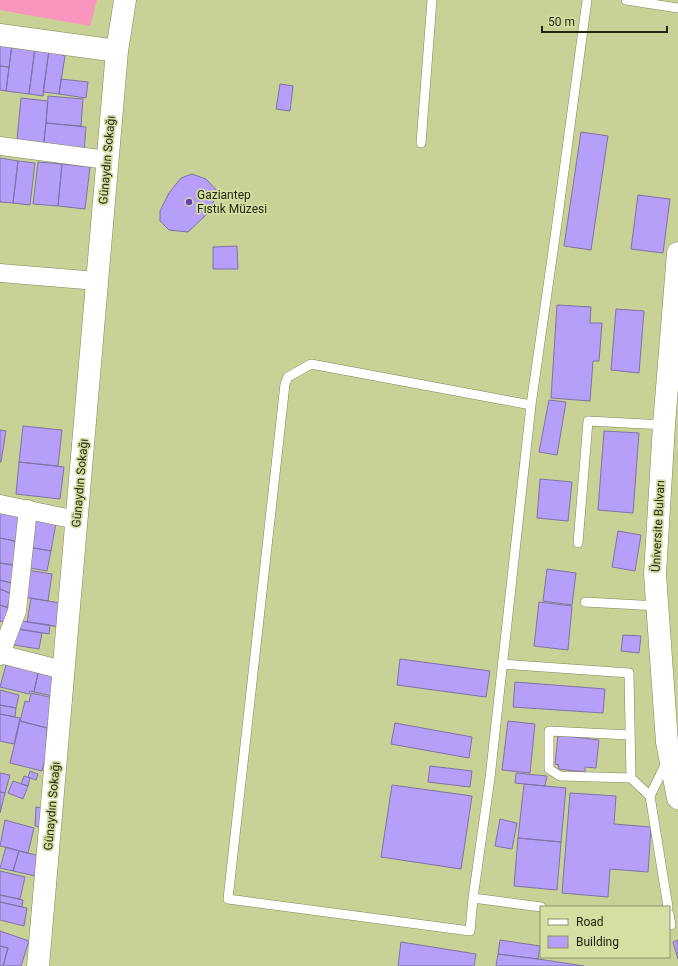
<svg xmlns="http://www.w3.org/2000/svg" width="678" height="966" viewBox="0 0 678 966" font-family="Roboto,sans-serif">
	<rect width="100%" height="100%" fill="#c8d196"/>
	<!-- green -->
	<path fill="#f996be" d="M0 0H97L90 26 0 10Z"/>
	<!-- building -->
	<path fill="#b59ff8" stroke="#7f73a6" d="M0 43 12 45 9 67 0 66Z
		M12 45 35 48 29 94 6 91Z
		M35 48 49 50 43 96 29 94Z
		M49 50 65 56 59 94 43 92Z
		M0 66 9 67 6 91 0 90Z
		M61 79 88 82 86 98 59 94Z
		M280 84 293 86 290 111 276 109Z
		M48 96 83 99 81 126 46 123Z
		M21 98 48 101 44 143 17 140Z
		M46 123 86 127 84 152 43 148Z
		M581 132 608 136 591 250 564 246Z
		M0 158 18 161 13 203 0 202Z
		M18 161 35 163 30 205 13 203Z
		M38 162 62 164 58 206 33 204Z
		M62 164 90 167 85 209 58 206Z
		M192 174 206 179 218 192 208 213 188 232 169 230 160 221V211L169 193 181 178Z
		M638 195 670 199 663 253 631 249Z
		M237 246 238 269H213V247Z
		M557 305 591 307 590 323H602L599 361H593L590 401 551 398Z
		M616 309 644 311 639 373 611 370Z
		M549 400 566 402 557 455 539 452Z
		M23 426 62 430 58 466 19 462Z
		M0 430 6 431 1 462H0Z
		M604 431 639 433 633 513 598 510Z
		M19 462 64 467 60 499 16 494Z
		M540 479 572 482 568 521 537 518Z
		M0 511 24 515 19 542 0 538Z
		M34 519 56 523 51 551 28 547Z
		M618 531 641 535 635 571 612 567Z
		M0 538 19 542 15 565 0 563Z
		M28 547 51 551 47 571 25 567Z
		M0 563 17 566 15 584 0 580Z
		M547 569 576 573 572 605 543 601Z
		M28 570 52 574 48 601 23 597Z
		M0 580 15 584 12 594 0 589Z
		M0 589 12 594 7 607 0 605Z
		M31 598 60 603V627L27 622Z
		M539 602 572 606 568 650 534 646Z
		M0 605 14 610 10 624 0 621Z
		M22 621 50 625 49 634 20 629Z
		M17 629 42 633 39 649 14 645Z
		M623 635 641 636 639 653 621 651Z
		M400 659 490 671 486 697 397 685Z
		M7 661 39 669 34 692 30 691 29 694 0 687Z
		M39 669 57 674 52 696 34 692Z
		M515 682 605 689 603 713 513 707Z
		M0 690 19 695 16 708 0 705Z
		M31 693 58 699 51 729 20 721 25 701 29 702Z
		M0 705 16 708 15 717 0 714Z
		M0 714 20 718 14 744 0 741Z
		M20 721 47 728 46 754 42 771 10 763Z
		M508 721 535 724 530 773 502 770Z
		M395 723 472 737 469 758 391 744Z
		M558 735 599 740 596 768 585 767V772L558 769 559 765 555 764Z
		M430 766 472 771 470 787 428 782Z
		M30 771 38 774 36 780 28 777Z
		M0 773 10 775 5 793 0 792Z
		M516 773 547 776 545 786 515 783Z
		M24 776 30 778 28 786 21 784Z
		M13 781 28 786 23 799 8 793Z
		M524 784 566 788 561 842 518 838Z
		M392 785 472 796 461 869 381 857Z
		M0 792 5 793 0 813Z
		M570 793 616 796 614 824 651 827 648 872 610 869 608 897 562 893Z
		M36 807 43 808 41 827 35 826Z
		M500 819 517 823 512 849 495 846Z
		M5 820 34 828 28 853 0 846Z
		M518 838 561 842 557 890 514 886Z
		M6 847 19 851 13 871 0 868Z
		M19 851 40 856 35 876 13 871Z
		M0 871 25 877 20 899 0 895Z
		M0 895 23 900 22 907 0 902Z
		M0 902 27 908 24 926 0 920Z
		M0 931 29 941 21 966H3L8 948 0 946Z
		M500 940 540 946 538 959 498 954Z
		M678 940V959L673 942Z
		M401 942 476 954 474 966H398Z
		M0 946 8 948 3 966H0Z
		M498 954 538 959 584 966H496Z"/>
	<g fill="none" stroke-linecap="round" stroke-linejoin="round">
		<!-- service casing -->
		<g stroke="#818851" stroke-width="10">
			<path id="service" d="M626 0 678 8
				M421 143 432 0
				M531 405 311 364 288 377 285 384 228 899 470 931 473 898 490 778 531 405 557 223 587 0
				M578 543 588 421 664 425
				M585 602 658 606
				M502 664 629 673 631 778 650 796
				M630 735 549 731V769L560 776 631 778
				M667 761 650 796 668 907
				M473 898 541 907
				M669 914 671 925H669"/>
		</g>
		<!-- minor casing -->
		<g stroke="#818851" stroke-width="19">
			<path id="minor" d="M0 146 107 160
				M0 273 97 281
				M0 504 76 520
				M0 654 63 670
				M0 656 17 611 28 509"/>
		</g>
		<!-- tertiary casing -->
		<g stroke="#818851" stroke-width="23">
			<path id="tertiary" d="M0 35 117 51
				M38 966 117 51 125 0"/>
		</g>
		<!-- primary casing -->
		<g stroke="#818851" stroke-width="23">
			<path id="primary" d="M678 253 664 425 655 574 667 742 678 798"/>
		</g>
		<!-- service -->
		<use href="#service" stroke="#fff" stroke-width="9"/>
		<!-- minor -->
		<use href="#minor" stroke="#fff" stroke-width="18"/>
		<!-- tertiary -->
		<use href="#tertiary" stroke="#fff" stroke-width="22"/>
		<!-- primary -->
		<use href="#primary" stroke="#fff" stroke-width="22"/>
	</g>
	<!-- markers -->
	<circle fill="#693fb7" stroke="#d5dea3" stroke-width="1.5" cx="189" cy="202" r="4"/>
	<g text-anchor="middle" stroke-width="3.5" stroke-linejoin="round" paint-order="stroke">
		<!-- street labels -->
		<g font-size="12" fill="#23260f" stroke="#d5dea3">
			<text transform="translate(107 160) rotate(-85)" y="4">Günaydın Sokağı</text>
			<text transform="translate(80 483) rotate(-85)" y="4">Günaydın Sokağı</text>
			<text transform="translate(658 526) rotate(-87)" y="4">Üniversite Bulvarı</text>
			<text transform="translate(52 806) rotate(-85)" y="4">Günaydın Sokağı</text>
		</g>
		<!-- poi labels -->
		<g font-size="12" fill="#23260f" stroke="#d5dea3" text-anchor="start">
			<text x="197" y="199">Gaziantep<tspan x="197" dy="14">Fıstık Müzesi</tspan></text>
		</g>
	</g>
	<!-- legend -->
	<rect x="540" y="906" width="130" height="52" fill="#d5dea3" stroke="#8e9468"/>
	<rect x="548" y="919" width="20" height="6" fill="#ffffff" stroke="#8e9468"/>
	<text x="576" y="926" font-size="12" fill="#23260f">Road</text>
	<rect x="548" y="936" width="20" height="12" fill="#b59ff8" stroke="#8e9468"/>
	<text x="576" y="946" font-size="12" fill="#23260f">Building</text>
	<!-- scale -->
	<path d="M542 26v6h125v-6" fill="none" stroke="#23260f" stroke-width="2"/>
	<text x="548" y="26" font-size="12" fill="#23260f" stroke="#d5dea3" stroke-width="3" paint-order="stroke">50 m</text>
</svg>
